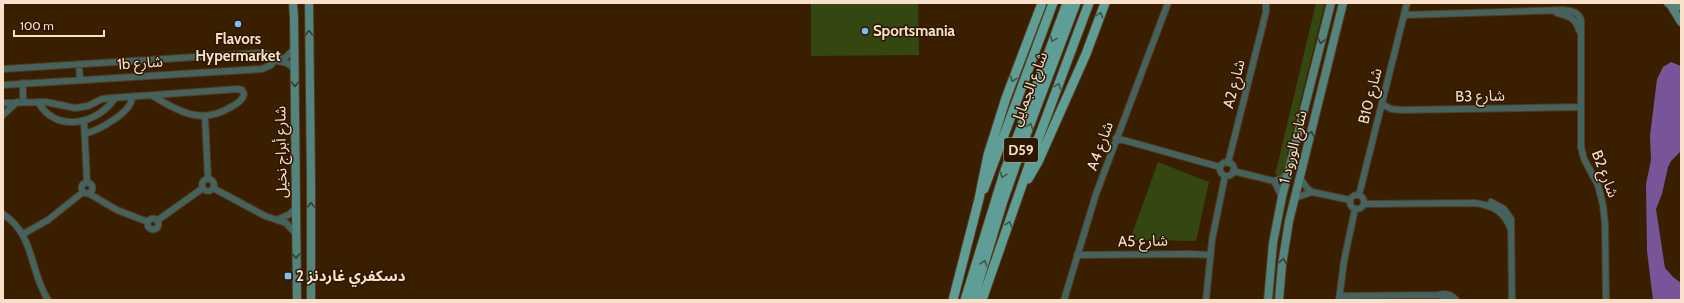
<svg xmlns="http://www.w3.org/2000/svg" width="1684" height="303" viewBox="0 0 1684 303" font-family="Cabin,'Noto Sans Arabic',sans-serif">
	<rect width="100%" height="100%" fill="#3a1e00"/>
	<!-- green -->
	<path fill="#344711" d="M811 3H918L919 55 811 56Z
		M1316 3H1325L1287 154 1289 156 1286 170 1282 175H1275Z
		M1158 162 1209 182 1196 241 1130 240Z"/>
	<!-- water -->
	<path fill="#785599" d="M1671 62 1681 66V151L1671 161 1668 167 1662 194 1656 209 1665 268 1673 277 1681 283V300H1653L1647 251 1646 184 1651 160 1650 136 1657 79 1663 67Z"/>
	<g fill="none" stroke-linecap="round" stroke-linejoin="round">
		<!-- street casing -->
		<g stroke="#55391c" stroke-width="8">
			<path id="street" d="M1557 13C1568 16 1576 18 1579 30
				M1404 15 1563 10C1571 11 1578 11 1581 20V147L1584 159 1598 185 1603 205 1605 224 1606 300
				M274 59 285 58 294 49
				M278 61 287 63 295 69
				M79 64 80 80
				M3 69 260 53 271 55 274 61 271 65 262 69 3 85
				M23 83V102
				M38 102C56 134 98 124 115 98
				M3 103 46 102 75 108 88 106 102 99 111 98 238 89 242 90 244 94C243 100 237 104 231 107 202 125 179 112 153 96
				M1382 104 1391 109 1402 110 1581 107
				M3 115 17 102
				M205 117 208 179
				M84 121 87 182
				M85 134C98 130 132 113 132 97
				M1116 138 1220 167
				M1220 169a7 7 0 1 1 14 0a7 7 0 1 1-14 0Z
				M1228 163 1266 12V3
				M1233 171 1274 181 1282 178 1288 173
				M1300 178 1307 188 1312 192
				M202 185a6 6 0 1 1 12 0a6 6 0 1 1-12 0Z
				M1274 181 1282 197
				M81.5 188a5.5 5.5 0 1 1 11 0a5.5 5.5 0 1 1-11 0Z
				M213 188 265 216 286 223 296 234
				M88 193 117 210 148 222
				M1350 202a7 7 0 1 1 14 0a7 7 0 1 1-14 0Z
				M1359 195 1407 3
				M1295 198 1312 192 1350 200
				M1491 202 1504 209 1511 219 1512 300
				M1364 204 1474 203C1493 205 1505 212 1511 230
				M3 214C35 235 29 270 48 300
				M147.5 224a5.5 5.5 0 1 1 11 0a5.5 5.5 0 1 1-11 0Z
				M158 220 203 188
				M277 220 290 214 296 207
				M23 234 48 220 83 192
				M1077 255 1190 254 1210 255
				M1438 295 1448 300
				M1340 296 1438 295C1445 293 1451 294 1456 300
				M1064 300 1096 194 1168 3
				M1206 300 1212 240 1225 176
				M1339 300 1344 261 1355 209"/>
		</g>
		<!-- secondary casing -->
		<g stroke="#55391c" stroke-width="10">
			<path id="secondary" d="M293 3 294 17 297 300
				M309 3 311 182V300
				M1668 3 1674 6H1681
				M1670 4 1681 22
				M1268 300 1273 243 1282 197 1331 3
				M1279 300 1282 265 1289 221 1343 3"/>
		</g>
		<!-- primary casing -->
		<g stroke="#55391c" stroke-width="11">
			<path id="primary" d="M1028 179 1038 162 1086 54 1105 3
				M984 189 1053 3
				M953 300 979 199 988 155 1006 98 1042 3
				M965 300 1004 173 1067 3
				M973 300 1003 201 1026 135 1076 3
				M982 300 1037 142 1089 3"/>
		</g>
		<!-- street -->
		<use href="#street" stroke="#44625e" stroke-width="6"/>
		<!-- secondary -->
		<use href="#secondary" stroke="#53847e" stroke-width="8"/>
		<!-- primary -->
		<use href="#primary" stroke="#5e9e97" stroke-width="9"/>
	</g>
	<!-- one-way arrows -->
	<defs><path id="oneway-chevron" d="M-2-3.5L2.5 0L-2 3.5" fill="none" stroke-width="1.6" stroke-linecap="round" stroke-linejoin="round"/></defs>
	<g stroke="#425445">
		<use href="#oneway-chevron" transform="translate(1100 15) rotate(-70)"/>
		<use href="#oneway-chevron" transform="translate(1053 39) rotate(111)"/>
		<use href="#oneway-chevron" transform="translate(1013 79) rotate(110)"/>
		<use href="#oneway-chevron" transform="translate(1058 86) rotate(-69)"/>
		<use href="#oneway-chevron" transform="translate(1030 126) rotate(-69)"/>
		<use href="#oneway-chevron" transform="translate(1003 175) rotate(108)"/>
		<use href="#oneway-chevron" transform="translate(1009 224) rotate(-71)"/>
		<use href="#oneway-chevron" transform="translate(984 263) rotate(-73)"/>
	</g>
	<g stroke="#393d2d">
		<use href="#oneway-chevron" transform="translate(309 33) rotate(-91)"/>
		<use href="#oneway-chevron" transform="translate(1321 41) rotate(104)"/>
		<use href="#oneway-chevron" transform="translate(295 84) rotate(90)"/>
		<use href="#oneway-chevron" transform="translate(1311 134) rotate(-76)"/>
		<use href="#oneway-chevron" transform="translate(311 205) rotate(-90)"/>
		<use href="#oneway-chevron" transform="translate(296 256) rotate(89)"/>
		<use href="#oneway-chevron" transform="translate(1283 261) rotate(-83)"/>
	</g>
	<!-- markers -->
	<g fill="#7cbef9" stroke="#2b1702" stroke-width="1.5">
		<circle cx="238" cy="24" r="4"/>
		<circle cx="865" cy="31" r="4"/>
		<rect x="284" y="272" width="8" height="8" rx="2"/>
	</g>
	<g text-anchor="middle" stroke-width="3" stroke-linejoin="round" paint-order="stroke">
		<!-- shield labels -->
		<rect fill="#2b1702" stroke="#baa48e" stroke-width="1" x="1004" y="138" width="34" height="24" rx="3"/>
		<g font-size="14" font-weight="bold" fill="#f8e0ca">
			<text x="1021" y="155">D59</text>
		</g>
		<!-- poi labels -->
		<g font-size="15" font-weight="bold" fill="#f8e0ca" stroke="#2b1702" text-anchor="start">
			<text x="873" y="36">Sportsmania</text>
			<text x="238" y="44" text-anchor="middle">Flavors<tspan x="238" dy="17">Hypermarket</tspan></text>
			<text x="296" y="281">دسكفري غاردنز 2</text>
		</g>
		<!-- street labels -->
		<g font-size="15" fill="#f8e0ca" stroke="#2b1702">
			<text transform="translate(140 63) rotate(-4)" y="5">1b شارع</text>
			<text transform="translate(1234 84) rotate(-76)" y="5">A2 شارع</text>
			<text transform="translate(1029 89) rotate(-69)" y="5">شارع الجمايل</text>
			<text transform="translate(1370 96) rotate(-76)" y="5">B10 شارع</text>
			<text transform="translate(1480 96) rotate(-1)" y="5">B3 شارع</text>
			<text transform="translate(1100 146) rotate(-70)" y="5">A4 شارع</text>
			<text transform="translate(1293 147) rotate(-76)" y="5">شارع الورود 1</text>
			<text transform="translate(281 152) rotate(-91)" y="5">شارع أبراج نخيل</text>
			<text transform="translate(1605 174) rotate(69)" y="5">B2 شارع</text>
			<text transform="translate(1143 241) rotate(-1)" y="5">A5 شارع</text>
		</g>
	</g>
	<!-- border -->
	<rect width="1684" height="303" fill="none" stroke="#f8e0ca" stroke-width="8"/>
	<!-- scale -->
	<path d="M14 30v6h90v-6" fill="none" stroke="#f8e0ca" stroke-width="2"/>
	<text x="20" y="30" font-size="12" fill="#f8e0ca" stroke="#2b1702" stroke-width="3" paint-order="stroke">100 m</text>
</svg>
